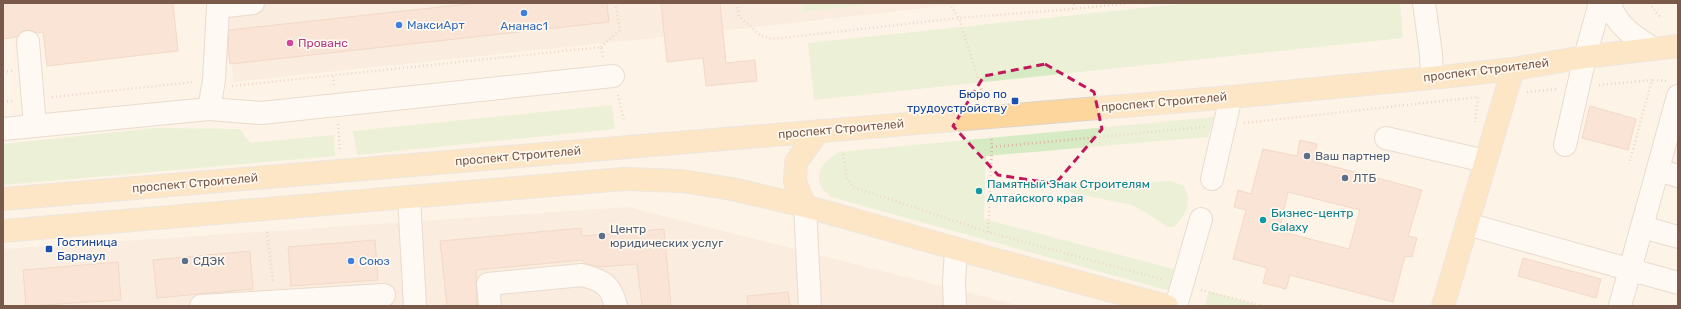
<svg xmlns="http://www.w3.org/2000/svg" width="1681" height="309" viewBox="0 0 1681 309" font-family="Rubik,sans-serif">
	<rect width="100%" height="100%" fill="#fdf4e7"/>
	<!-- residential -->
	<path fill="#f5e5d5" d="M228 3H971L758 27 233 82Z
		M628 207 1021 306H3V249Z"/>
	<!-- green -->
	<path fill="#d6ebc4" d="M808 3H880L800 12Z
		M1189 3H1400L1403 38 814 100 808 43Z
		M612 105 615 129 357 155 353 131Z
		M1214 117 1208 137 986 156 984 219 1173 269 1176 270 1170 291 831 197C828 194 824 191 822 188 813 172 826 159 839 152Z
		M155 128 240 129 250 143 334 135 335 156 3 185V144Z
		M1171 181 1184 186C1193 205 1186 213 1174 227H1168L1143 211 1132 205 1077 194 1042 184 1074 186Z
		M1209 291 1260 306H1205Z"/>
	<!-- building -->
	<path fill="#f3d1be" stroke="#e6b79d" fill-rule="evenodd" d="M3 3H173L178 51 47 66 43 32 37 33 33 31 27 30 21 32 17 37 3 39Z
		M477 3H607L609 22 230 64 228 50 229 30Z
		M661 3H720L726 63 755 60 757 81 706 86 703 58 667 62Z
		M1590 106 1636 119 1628 150 1582 138Z
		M1300 140 1317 144 1313 161 1422 190 1408 236 1417 238 1412 257 1405 256 1393 302 1290 275 1286 289 1263 283 1267 268 1233 259 1246 210 1234 207 1238 190 1251 194 1263 149 1297 156ZM1288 192 1360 210 1349 249 1279 231Z
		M581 228 582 236 664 229 671 306H642L637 264 600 267 584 263 583 260 476 270 477 306H447L440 241Z
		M375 240 378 280 291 286 288 247Z
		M250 251 253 289 157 298 153 260Z
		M1523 258 1601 279 1596 298 1518 276Z
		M118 262 121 300 26 306 23 270Z
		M788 292 790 306H748L747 296Z"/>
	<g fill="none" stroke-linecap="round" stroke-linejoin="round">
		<!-- minor casing -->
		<g stroke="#d2bdaf" stroke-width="24">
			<path id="minor" d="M1424 3 1431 54 1432 77
				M1610 3C1615 25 1636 38 1654 49
				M28 42 35 126
				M209 109 214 80 218 7 253 3
				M3 129 209 109 261 113 613 76
				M1386 138 1485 161
				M1565 145 1585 57 1600 3
				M1658 170 1678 176
				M1212 179 1231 97
				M409 197 415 306
				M805 206 810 306
				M1467 224 1678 283
				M1642 227 1678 237
				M201 306 384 295
				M490 306 488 284 582 275C604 281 610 284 616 306
				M955 306 954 282 956 249
				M1176 306 1201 219
				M1620 306 1678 96"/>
		</g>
		<!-- major casing -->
		<g stroke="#dcd4d0" stroke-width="24">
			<path id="major" d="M3 199 1231 97 1451 76 1513 69 1585 57 1678 46
				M805 206 795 182 796 162 819 131
				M3 231 624 179 682 181 732 189 805 206 982 256 1167 306
				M1443 306 1513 69"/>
		</g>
		<!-- path -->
		<path stroke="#d9b4a0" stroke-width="2.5" stroke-dasharray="1 3" stroke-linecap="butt" d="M737 3 739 16 761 36 772 39 959 18 1073 9 1131 3
			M949 3 959 18 984 98
			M1649 3 1661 18
			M1073 9 1074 3
			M601 47 620 30 615 3
			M3 72 12 71
			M333 76 334 85
			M1653 80 1666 81
			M1599 85 1652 80 1629 164
			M232 86 601 47 603 57
			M1527 92 1558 89
			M618 95 624 120
			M52 97 194 82
			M3 102 13 101
			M1244 123 1478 97 1475 122
			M338 124 340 151
			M992 147 1205 127
			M843 154 847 178 853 187 988 232 1164 280
			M267 232 273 282
			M988 232 992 147 991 136
			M1201 290 1263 306"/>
		<!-- minor -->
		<use href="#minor" stroke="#fff" stroke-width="22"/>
		<!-- major -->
		<use href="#major" stroke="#fdd69e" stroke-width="22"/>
	</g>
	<!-- marked area -->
	<path d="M0 0H1681V309H0ZM1045 64 1094 92 1102 129 1055 184 998 175 953 126 984 76Z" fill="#fdf4e7" fill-opacity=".55" fill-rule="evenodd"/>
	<path fill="none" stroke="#c2185b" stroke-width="3" stroke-dasharray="8 5" stroke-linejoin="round" d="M1045 64 1094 92 1102 129 1055 184 998 175 953 126 984 76Z"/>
	<!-- markers -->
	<g fill="#3f7fe0" stroke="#fff8ee" stroke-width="1.5">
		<circle cx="524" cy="13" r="4"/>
		<circle cx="399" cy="25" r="4"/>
		<circle cx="351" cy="261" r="4"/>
	</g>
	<circle fill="#d1479c" stroke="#fff8ee" stroke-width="1.5" cx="290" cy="43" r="4"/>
	<g fill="#1a4fb4" stroke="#fff8ee" stroke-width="1.5">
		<rect x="1011" y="97" width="8" height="8" rx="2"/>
		<rect x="45" y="245" width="8" height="8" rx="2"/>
	</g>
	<g fill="#5c6f8a" stroke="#fff8ee" stroke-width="1.5">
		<circle cx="1307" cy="156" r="4"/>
		<circle cx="1345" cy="178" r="4"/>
		<circle cx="602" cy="236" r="4"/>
		<circle cx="185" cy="261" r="4"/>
	</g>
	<g fill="#0f9aa8" stroke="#fff8ee" stroke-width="1.5">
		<circle cx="979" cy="191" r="4"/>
		<circle cx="1263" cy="220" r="4"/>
	</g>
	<g text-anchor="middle" stroke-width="3.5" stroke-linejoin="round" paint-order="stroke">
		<!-- shop labels -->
		<g font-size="12" fill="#366cbe" stroke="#fff8ee" text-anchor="start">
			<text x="407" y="29">МаксиАрт</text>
			<text x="524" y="30" text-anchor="middle">Ананас1</text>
			<text x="359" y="265">Союз</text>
		</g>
		<!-- hotel labels -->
		<g font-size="12" fill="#b23c85" stroke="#fff8ee" text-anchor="start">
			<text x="298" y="47">Прованс</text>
		</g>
		<!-- street labels -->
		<g font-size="12" fill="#78594a" stroke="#fff8ee">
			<text transform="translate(1486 70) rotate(-7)" y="4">проспект Строителей</text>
			<text transform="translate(1164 102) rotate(-5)" y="4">проспект Строителей</text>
			<text transform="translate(841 129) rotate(-5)" y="4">проспект Строителей</text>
			<text transform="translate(518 156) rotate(-5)" y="4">проспект Строителей</text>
			<text transform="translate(195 183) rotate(-5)" y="4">проспект Строителей</text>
		</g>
		<!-- transit labels -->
		<g font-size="12" fill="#164399" stroke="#fff8ee" text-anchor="end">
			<text x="1007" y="98">Бюро по<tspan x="1007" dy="14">трудоустройству</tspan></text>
			<text x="57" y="246" text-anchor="start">Гостиница<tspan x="57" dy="14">Барнаул</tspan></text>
		</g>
		<!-- service labels -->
		<g font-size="12" fill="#4e5e75" stroke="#fff8ee" text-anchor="start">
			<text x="1315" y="160">Ваш партнер</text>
			<text x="1353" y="182">ЛТБ</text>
			<text x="610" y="233">Центр<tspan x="610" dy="14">юридических услуг</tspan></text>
			<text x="193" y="265">СДЭК</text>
		</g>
		<!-- culture labels -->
		<g font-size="12" fill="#0d838f" stroke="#fff8ee" text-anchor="start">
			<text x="987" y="188">Памятный Знак Строителям<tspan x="987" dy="14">Алтайского края</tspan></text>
			<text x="1271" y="217">Бизнес-центр<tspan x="1271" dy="14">Galaxy</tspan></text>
		</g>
	</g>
	<!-- border -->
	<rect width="1681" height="309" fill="none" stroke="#78594a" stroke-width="8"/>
</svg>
